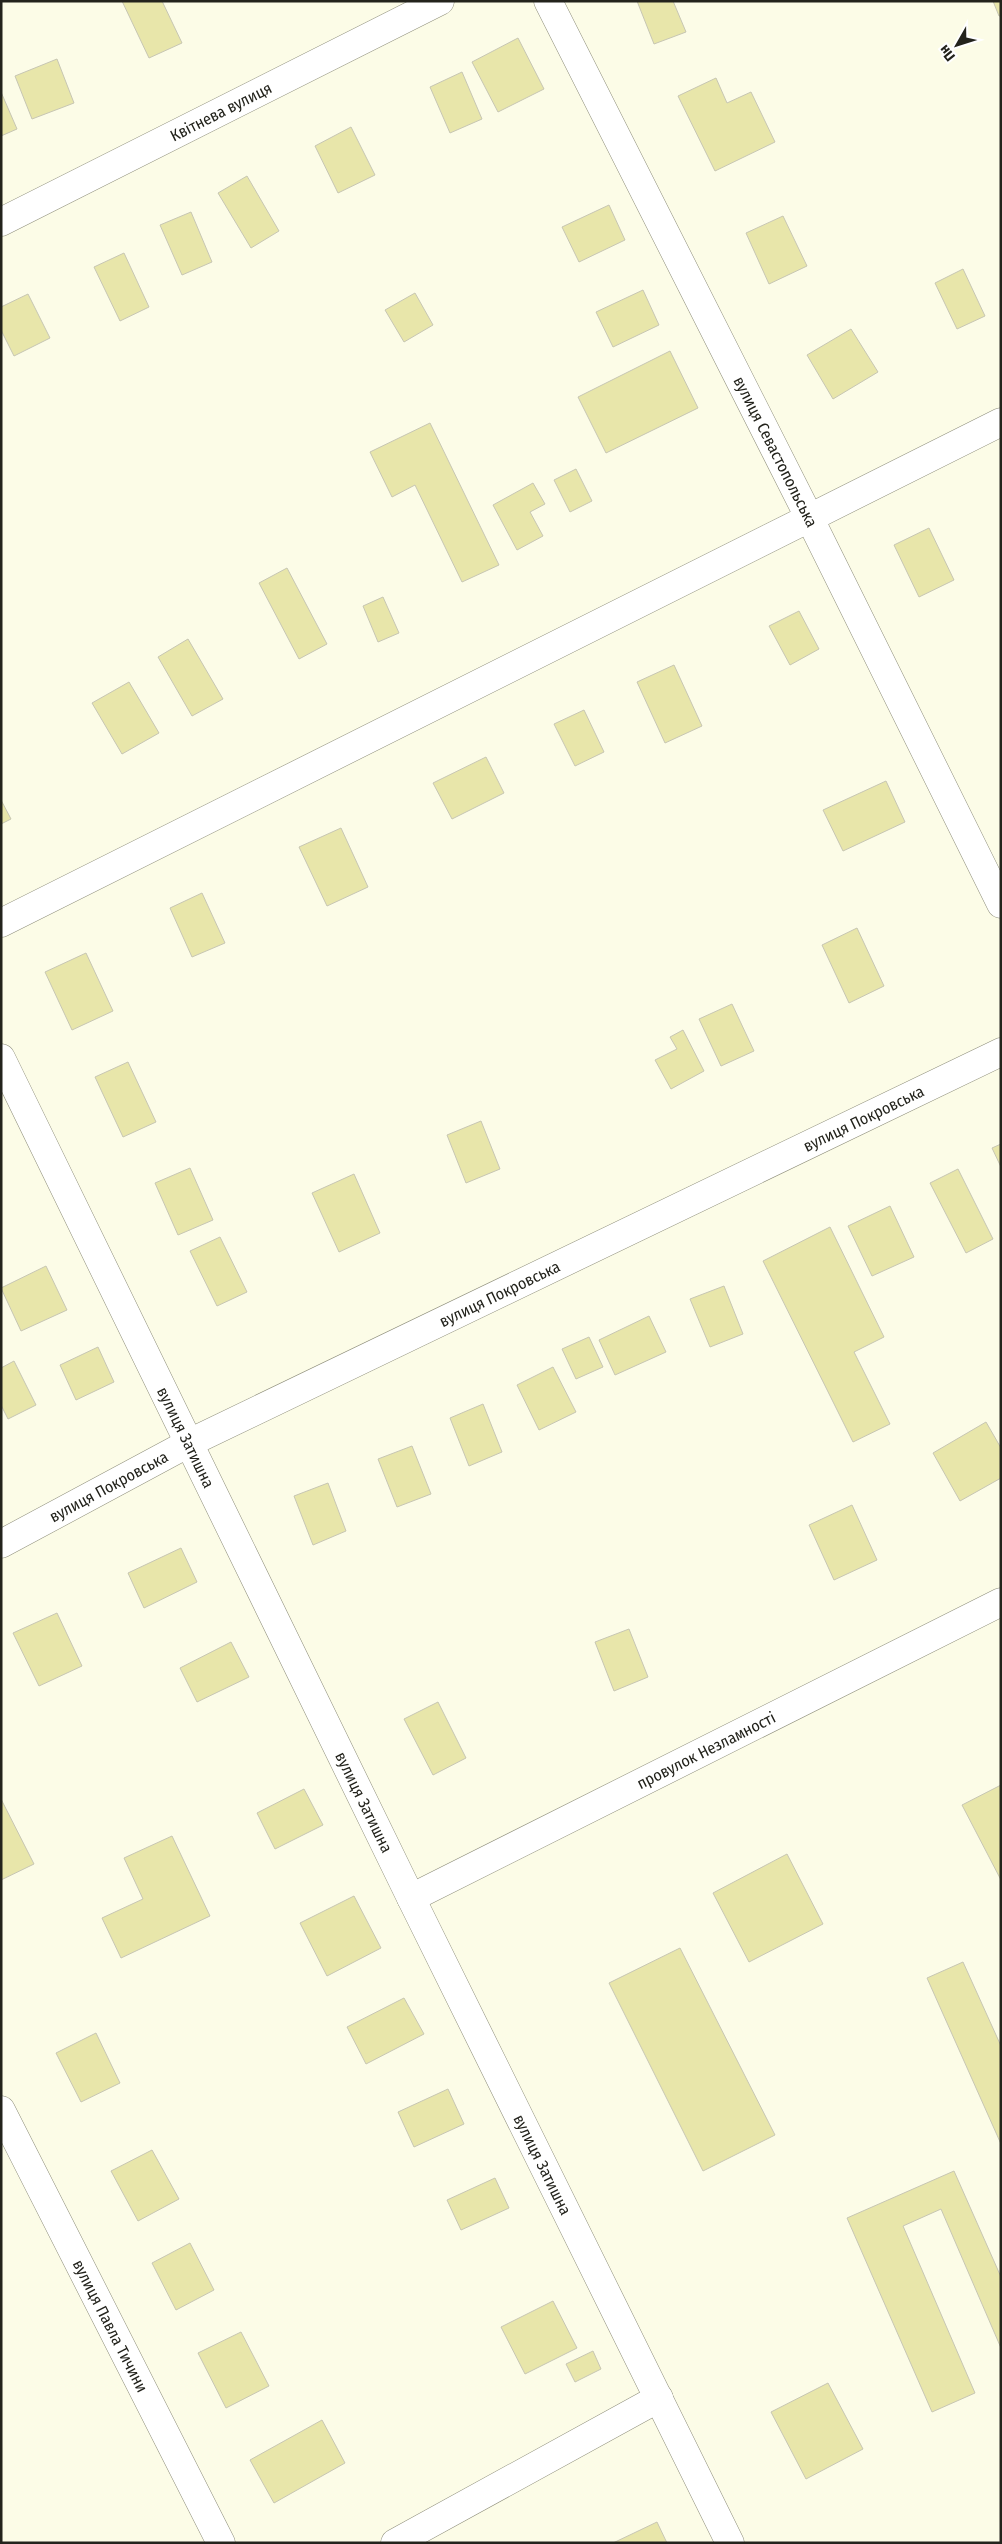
<svg xmlns="http://www.w3.org/2000/svg" width="1002" height="2544" viewBox="0 0 1002 2544" font-family="'Fira Sans Condensed',sans-serif">
	<rect width="100%" height="100%" fill="#fcfce7"/>
	<!-- building -->
	<path fill="#e8e6aa" stroke="#c7c6b3" d="M122 1H162L182 43 149 58Z
		M637 1H673L686 32 654 44Z
		M993 1H1001V16H999Z
		M518 38 544 89 498 112 472 62Z
		M57 59 74 103 32 119 15 76Z
		M462 72 482 119 450 133 430 87Z
		M716 78 727 103 751 92 775 142 715 171 678 96Z
		M1 92 17 129 1 136Z
		M351 127 375 175 338 193 315 146Z
		M247 176 279 231 251 248 218 193Z
		M609 205 625 240 579 262 562 227Z
		M191 212 212 262 182 275 160 225Z
		M783 216 807 266 769 284 746 233Z
		M124 253 149 307 120 321 94 267Z
		M963 269 985 316 957 329 935 283Z
		M643 290 659 325 613 347 596 312Z
		M415 293 433 325 404 342 385 310Z
		M28 294 50 338 14 356 1 330V307Z
		M851 329 878 372 833 399 807 355Z
		M670 351 698 408 606 453 578 397Z
		M430 423 499 565 462 582 415 485 392 497 370 452Z
		M576 469 592 501 570 512 554 480Z
		M533 483 545 504 530 512 543 536 517 550 493 505Z
		M929 528 954 580 919 597 894 545Z
		M287 568 327 644 299 659 259 583Z
		M383 597 399 633 378 642 363 606Z
		M799 611 819 649 790 665 769 626Z
		M188 639 223 699 192 716 158 657Z
		M674 665 702 726 665 743 637 682Z
		M129 682 159 733 122 754 92 703Z
		M584 710 604 752 575 766 554 724Z
		M486 757 504 793 452 819 433 783Z
		M886 781 905 822 843 851 823 810Z
		M1 800 11 819 1 824Z
		M341 828 368 887 327 906 299 847Z
		M202 893 225 943 192 957 170 908Z
		M857 928 884 986 849 1003 822 945Z
		M86 953 113 1011 72 1030 45 972Z
		M732 1004 754 1051 721 1066 699 1019Z
		M683 1030 704 1071 671 1089 655 1060 677 1049 670 1037Z
		M128 1062 156 1122 123 1137 95 1077Z
		M481 1121 500 1169 466 1183 447 1135Z
		M1001 1144V1167L992 1148Z
		M190 1168 213 1220 178 1235 155 1183Z
		M958 1169 993 1239 966 1253 930 1183Z
		M354 1174 380 1233 339 1252 312 1193Z
		M890 1206 914 1257 872 1276 848 1226Z
		M830 1227 884 1337 854 1352 890 1424 853 1442 763 1261Z
		M220 1237 247 1292 217 1306 190 1251Z
		M46 1266 67 1310 21 1331 1 1288Z
		M724 1286 743 1334 710 1347 690 1299Z
		M649 1316 666 1352 615 1375 599 1340Z
		M589 1337 603 1367 576 1379 562 1349Z
		M98 1347 114 1382 76 1400 60 1365Z
		M14 1361 36 1405 8 1419 1 1405V1368Z
		M553 1367 576 1412 539 1430 517 1385Z
		M483 1404 502 1452 469 1466 450 1418Z
		M986 1422 1001 1448V1478L960 1501 933 1453Z
		M412 1446 431 1494 397 1507 378 1459Z
		M328 1483 346 1531 313 1545 294 1496Z
		M852 1505 877 1560 834 1580 809 1525Z
		M181 1548 197 1582 144 1608 128 1573Z
		M57 1613 82 1666 39 1686 13 1633Z
		M629 1629 648 1677 614 1691 595 1642Z
		M231 1642 249 1677 197 1702 180 1668Z
		M438 1702 466 1758 433 1775 404 1719Z
		M1001 1785V1880L962 1805Z
		M304 1789 323 1825 275 1849 257 1813Z
		M1 1799 34 1864 1 1880Z
		M172 1836 210 1916 121 1958 102 1918 143 1899 124 1858Z
		M787 1854 823 1924 749 1962 713 1893Z
		M354 1896 381 1948 327 1976 300 1923Z
		M680 1948 775 2135 703 2171 609 1983Z
		M963 1962 1001 2046V2144L927 1978Z
		M404 1998 424 2034 366 2064 347 2027Z
		M96 2033 120 2083 81 2102 56 2053Z
		M448 2089 464 2124 414 2147 398 2112Z
		M152 2150 179 2199 138 2221 111 2171Z
		M954 2171 1001 2277V2348L941 2209 903 2226 975 2393 932 2412 847 2218Z
		M495 2178 509 2208 461 2230 447 2200Z
		M190 2243 214 2290 176 2310 152 2263Z
		M553 2301 577 2348 525 2374 501 2327Z
		M241 2332 269 2386 226 2408 198 2353Z
		M593 2351 601 2369 575 2382 566 2364Z
		M828 2383 863 2449 806 2479 771 2412Z
		M322 2420 345 2463 274 2503 250 2460Z
		M657 2522 667 2543H613Z"/>
	<g fill="none" stroke-linecap="round" stroke-linejoin="round">
		<!-- street casing -->
		<g stroke="#8e8e7b" stroke-width="29">
			<g id="street">
				<path id="s1" d="M548 1 809 517 1001 904"/>
				<path id="s2" d="M1 222 440 1"/>
				<path d="M1 923 1001 422"/>
				<path id="s3" d="M1 1058 411 1898 730 2543"/>
				<path id="s4" d="M1 1544 189 1443 1001 1052"/>
				<path id="s5" d="M411 1898 1001 1602"/>
				<path id="s6" d="M1 2110 221 2543"/>
				<path d="M395 2543 659 2398"/>
			</g>
		</g>
		<!-- street -->
		<use href="#street" stroke="#fff" stroke-width="28"/>
	</g>
	<g text-anchor="middle" stroke-width="4" stroke-linejoin="round" paint-order="stroke">
		<!-- street labels -->
		<g font-size="16" fill="#23231c" stroke="#fff">
			<text dy="6" stroke="none"><textPath href="#s2" startOffset="246">Квітнева вулиця</textPath></text>
			<text dy="6" stroke="none"><textPath href="#s1" startOffset="505">вулиця Севастопольська</textPath></text>
			<text dy="6" stroke="none"><textPath href="#s4" startOffset="962">вулиця Покровська</textPath></text>
			<text dy="6" stroke="none"><textPath href="#s4" startOffset="558">вулиця Покровська</textPath></text>
			<text dy="6" stroke="none"><textPath href="#s3" startOffset="422">вулиця Затишна</textPath></text>
			<text dy="6" stroke="none"><textPath href="#s4" startOffset="122">вулиця Покровська</textPath></text>
			<text dy="6" stroke="none"><textPath href="#s5" startOffset="330">провулок Незламності</textPath></text>
			<text dy="6" stroke="none"><textPath href="#s3" startOffset="828">вулиця Затишна</textPath></text>
			<text dy="6" stroke="none"><textPath href="#s3" startOffset="1232">вулиця Затишна</textPath></text>
			<text dy="6" stroke="none"><textPath href="#s6" startOffset="242">вулиця Павла Тичини</textPath></text>
		</g>
	</g>
	<!-- border -->
	<rect width="1002" height="2544" fill="none" stroke="#23231c" stroke-width="5"/>
	<!-- north arrow -->
	<g transform="translate(957 45) rotate(231)" stroke="#ffffff" stroke-width="4" paint-order="stroke">
	<path d="M0-4L9 19L0 12L-9 19Z" fill="#23231c"/>
	<text y="-8" font-size="14" font-weight="bold" text-anchor="middle" fill="#23231c">Пн</text>
	</g>
</svg>
